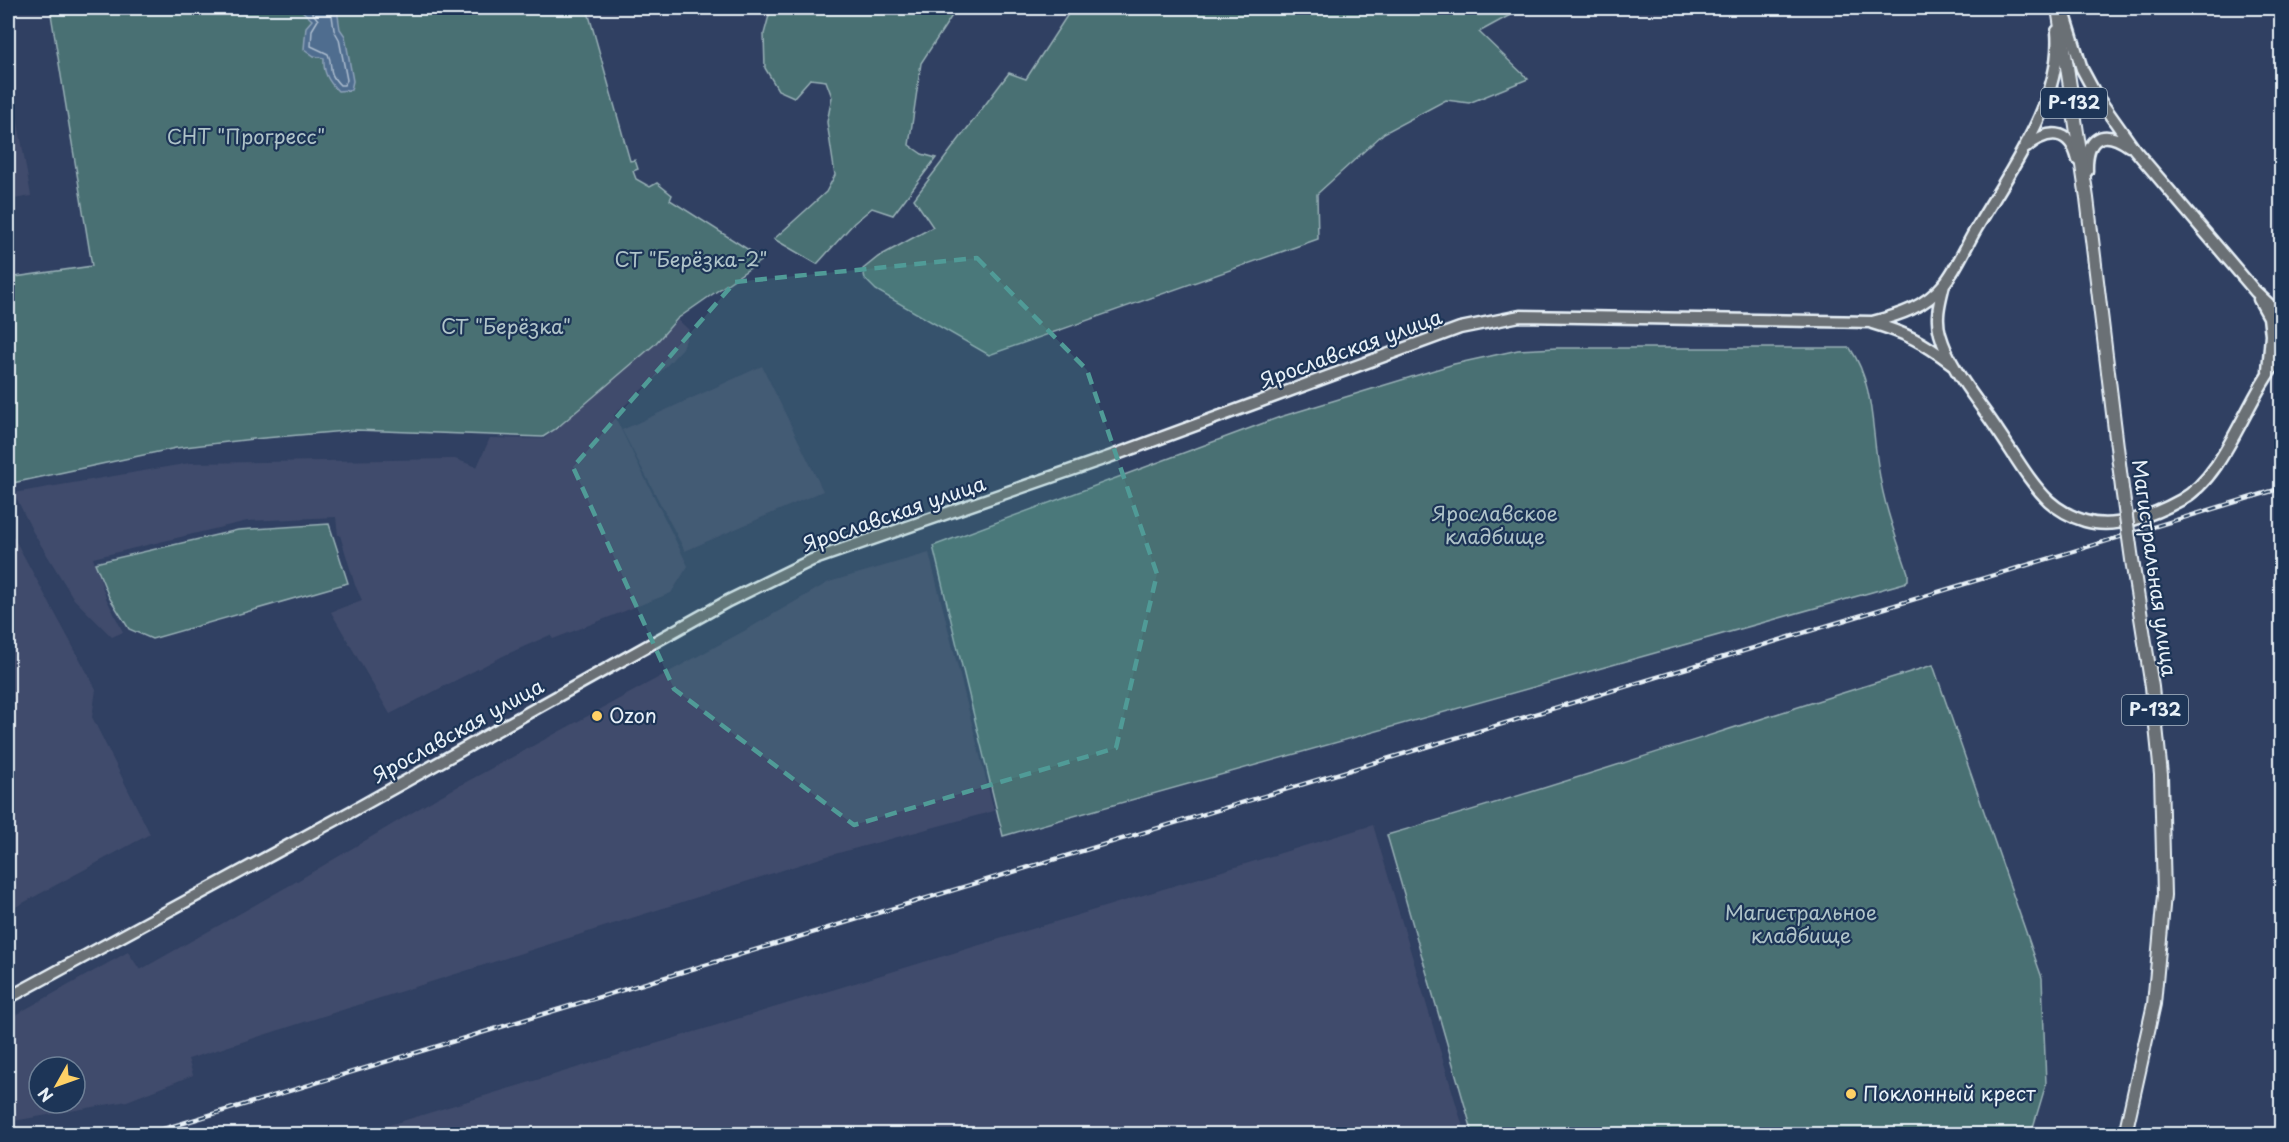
<svg xmlns="http://www.w3.org/2000/svg" width="2289" height="1142" viewBox="0 0 2289 1142" font-family="'Playpen Sans',sans-serif">
	<rect width="100%" height="100%" fill="#304062"/>
	<filter id="ink" filterUnits="userSpaceOnUse"><feTurbulence type="fractalNoise" baseFrequency=".0167" numOctaves="2"/><feDisplacementMap in="SourceGraphic" scale="12" xChannelSelector="R" yChannelSelector="G"/><feConvolveMatrix kernelMatrix="1 2 1 2 8 2 1 2 1" color-interpolation-filters="sRGB"/></filter>
	<g filter="url(#ink)">
		<!-- built -->
		<path fill="#414b6c" fill-rule="evenodd" d="M11 83 31 196 8 200V84Z
			M678 320 689 330 683 348 657 376 614 415 688 566 671 593 553 639 550 635 505 655 390 714 331 612 362 600 355 585 340 535H338L336 517 247 521 93 558 106 598 123 632 112 637 74 599 33 532 14 493 190 463 455 459 477 467 490 438 544 439 655 344Z
			M762 366 823 491 685 551 622 430Z
			M8 527 96 689 92 717 150 834 8 911Z
			M929 553 994 811 827 856 188 1059 193 1075 127 1101 8 1122V1019L128 952 140 970 299 880 435 799 746 630 829 582ZM39 1067H75V1103H39Z
			M1373 825 1465 1134H360Z"/>
		<!-- green -->
		<path fill="#486f73" stroke="#98b0b6" stroke-width="1.5" d="M50 8H587L630 161 635 160 638 169 633 171 636 179 650 187 657 183 672 195 670 200 763 259 677 319 655 344 557 428 543 437 356 430 253 439 176 448 8 484V278L92 266Z
			M771 8H957L921 63 909 145 922 154 936 158 893 215 872 208 854 223 817 264 774 239 826 192 835 175 827 122 832 97 826 81 810 79 794 97 778 90 765 68 764 34Z
			M1072 8H1523L1479 32 1528 79 1469 103 1446 100 1384 133 1317 194 1318 239 989 355 876 290 865 279 863 269 878 257 933 227 914 199 1009 73 1026 79Z
			M1557 348H1850C1875 385 1871 429 1879 471 1884 506 1897 540 1908 573V580L1904 583 1003 836 933 546 1280 417 1454 364 1518 350Z
			M329 524 348 583 152 639 129 629 109 597 95 563 238 530Z
			M1933 665 2042 978 2046 1084 2031 1134H1473L1387 835C1571 783 1751 720 1933 665Z"/>
		<!-- water -->
		<path fill="#506d8f" stroke="#8da2b9" stroke-width="1.5" d="M299 8H336L337 9 340 29 345 36 353 81 351 90 338 91C328 81 323 72 324 58L314 56 304 49 306 27 312 20Z"/>
		<g fill="none" stroke-linecap="round" stroke-linejoin="round">
			<!-- shore -->
			<path stroke="#abbcce" stroke-width="1.5" d="M309 8 318 20 312 30 311 46 328 54C334 67 326 71 340 85H344L347 80 339 39 334 30 331 8"/>
			<!-- major casing -->
			<g stroke="#e8f1f8" stroke-width="15">
				<path id="major" d="M2063 8 2082 69 2096 95 2135 150 2255 291 2274 309 2282 312
					M2025 148C2047 129 2070 127 2078 160
					M2087 171C2086 139 2101 127 2129 146
					M1944 284C1940 301 1935 317 1940 334 1950 370 1978 400 1998 431 2014 454 2029 482 2049 501 2060 511 2072 517 2085 521 2115 530 2154 515 2181 500 2227 475 2246 396 2282 356
					M2259 299 2269 317 2271 335 2268 371
					M1872 323C1906 333 1923 342 1951 363
					M8 998 354 810 728 601 812 560 1109 457 1460 328 1520 316 1872 322C1900 315 1925 307 1944 284 1958 267 1967 243 1979 224 2011 169 2063 99 2057 31"/>
			</g>
			<!-- highway casing -->
			<g stroke="#e8f1f8" stroke-width="16">
				<path id="highway" d="M2058 8 2087 198 2122 488
					M2125 1134 2154 1004 2164 895 2161 775 2152 687 2133 567"/>
			</g>
			<!-- major -->
			<use href="#major" stroke="#6b6f75" stroke-width="10"/>
			<!-- highway -->
			<use href="#highway" stroke="#6b6f75" stroke-width="12"/>
			<!-- rail casing -->
			<g stroke="#e8f1f8" stroke-width="4.5">
				<path id="rail" d="M147 1134 2282 488"/>
			</g>
			<!-- rail -->
			<use href="#rail" stroke="#1d3557" stroke-width="2" stroke-dasharray="7" stroke-linecap="butt"/>
			<!-- highway-bridge casing -->
			<g stroke="#e8f1f8" stroke-width="16" stroke-linecap="butt">
				<path id="highway-bridge" d="M2122 488 2133 567"/>
			</g>
			<!-- highway-bridge -->
			<use href="#highway-bridge" stroke="#6b6f75" stroke-width="12"/>
		</g>
	</g>
	<!-- marked area -->
	<path fill="#509b97" fill-opacity="0.2" stroke="#509b97" stroke-width="4.5" stroke-dasharray="12 8" stroke-linejoin="round" d="M977 258 1087 370 1157 574 1116 748 854 825 674 689 573 467 735 282Z"/>
	<!-- markers -->
	<g fill="#ffd166" stroke="#1d3557" stroke-width="2">
		<circle cx="597" cy="716" r="6"/>
		<circle cx="1851" cy="1094" r="6"/>
	</g>
	<g text-anchor="middle" stroke-width="4.5" stroke-linejoin="round" paint-order="stroke">
		<!-- shield labels -->
		<g fill="#1d3557" stroke="#abb9c8" stroke-width="1.5">
			<rect x="2041" y="88" width="66" height="30" rx="4.5"/>
			<rect x="2122" y="695" width="66" height="30" rx="4.5"/>
		</g>
		<g font-size="18" font-weight="bold" fill="#e8f1f8">
			<text x="2074" y="109">Р-132</text>
			<text x="2155" y="716">Р-132</text>
		</g>
		<!-- park labels -->
		<g font-size="20" fill="#b0c4c9" stroke="#1d3557">
			<text x="246" y="144">СНТ "Прогресс"</text>
			<text x="691" y="267">СТ "Берёзка-2"</text>
			<text x="506" y="334">СТ "Берёзка"</text>
			<text x="1495" y="521">Ярославское<tspan x="1495" dy="23">кладбище</tspan></text>
			<text x="1801" y="920">Магистральное<tspan x="1801" dy="23">кладбище</tspan></text>
		</g>
		<!-- street labels -->
		<g font-size="20" fill="#e8f1f8" stroke="#1d3557">
			<text transform="translate(1351 349) rotate(-20)" y="7">Ярославская улица</text>
			<text transform="translate(894 514) rotate(-19)" y="7">Ярославская улица</text>
			<text transform="translate(2154 568) rotate(82)" y="7">Магистральная улица</text>
			<text transform="translate(458 731) rotate(-29)" y="7">Ярославская улица</text>
		</g>
		<!-- poi labels -->
		<g font-size="20" fill="#e8f1f8" stroke="#1d3557" text-anchor="start">
			<text x="609" y="723">Ozon</text>
			<text x="1863" y="1101">Поклонный крест</text>
		</g>
	</g>
	<!-- margin -->
	<rect width="2289" height="1142" fill="none" stroke="#1d3557" stroke-width="30"/>
	<rect x="15" y="15" width="2259" height="1112" fill="none" stroke="#e8f1f8" stroke-width="2" filter="url(#ink)"/>
	<!-- north arrow -->
	<g transform="translate(57 1085) rotate(230)"><circle r="28" fill="#1d3557" stroke="#6e8097" stroke-width="1.5"/>
	<path d="M0-4.5L10 22L0 15L-10 22Z" fill="#ffd166"/>
	<text y="-9" font-size="16" font-weight="bold" text-anchor="middle" fill="#e8f1f8">N</text>
	</g>
</svg>
